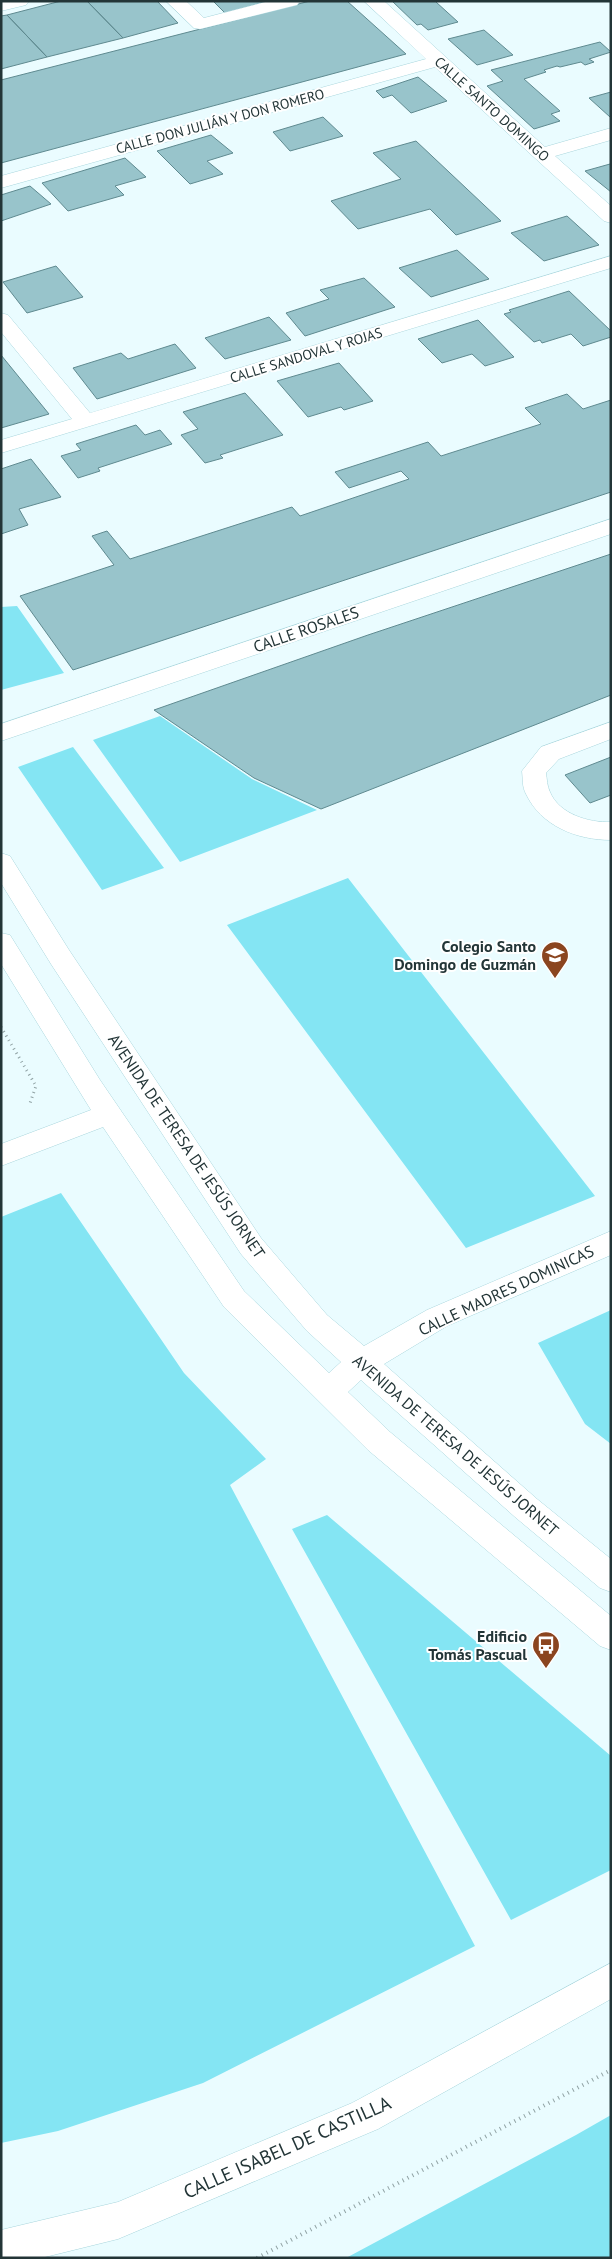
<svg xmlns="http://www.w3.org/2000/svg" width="612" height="2259" viewBox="0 0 612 2259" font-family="'PT Sans',sans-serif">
	<rect width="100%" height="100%" fill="#eafcff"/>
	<!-- green -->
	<path fill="#84e5f3" d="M17 606 64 673 1 690V607Z
		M160 716 252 779 317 810 180 862 93 740Z
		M73 747 164 868 102 890 18 767Z
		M348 878 595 1196 466 1248 227 925Z
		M61 1193 184 1373 266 1459 230 1485 475 1946 203 2083 58 2131 1 2143V1217Z
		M611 1310V1444L585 1424 538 1343Z
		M327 1515 611 1756V1870L511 1920 292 1529Z
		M611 2115V2258H346L576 2135Z"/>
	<!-- building -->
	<path fill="#98c4cb" stroke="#5f8a90" d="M61 1H87L123 38 47 57 7 15Z
		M87 1H157L178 23 123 38Z
		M213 1H269L225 13Z
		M310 1H347L406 54 1 163V80Z
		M392 1H438L436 2 458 22 428 30 421 24 417 25Z
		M7 15 47 57 1 69V16Z
		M484 30 513 55 477 65 448 39Z
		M600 42 611 52 589 59 594 62 585 65 581 62 560 67 557 66 544 70 546 72 524 79 560 111 551 114 560 121 534 129 487 86 503 81 491 70Z
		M418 77 447 101 411 113 392 95 383 98 376 91Z
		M611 92V117H610L589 98Z
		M323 117 343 136 290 151 273 132Z
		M211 135 233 153 207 161 223 174 190 184 157 151Z
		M416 141 501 221 456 235 430 209 358 229 331 201 401 179 373 153Z
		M125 158 146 177 115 186 124 195 68 211 42 183Z
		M610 164 611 165V192L585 171Z
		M30 186 51 204 1 221V195Z
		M567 216 599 245 544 261 511 233Z
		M457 250 489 279 431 297 399 268Z
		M56 266 83 297 27 313 3 282Z
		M364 278 395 307 305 336 286 313 329 299 320 290Z
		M569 291 611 331V337L583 346 571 334 542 343 540 340 534 342 504 314 511 312 509 310Z
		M269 317 291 340 225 359 205 338Z
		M478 320 514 357 485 366 472 354 442 363 418 339Z
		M175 344 196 368 97 399 73 368 121 353 128 359Z
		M1 355 49 414 1 428Z
		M339 363 373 401 344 410 341 407 308 417 277 381Z
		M245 393 283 435 220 455 223 458 205 463 181 435 198 429 183 412Z
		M567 394 583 409 611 400V492L73 670 20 596 114 565 92 536 107 531 130 559 292 507 300 516 409 479 401 471 349 488 335 472 428 442 441 456 541 424 525 408Z
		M136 425 145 435 160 430 172 444 98 468 100 471 78 478 61 456 81 450 76 444Z
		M31 459 61 497 19 509 28 525 1 534V469Z
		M611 554V695L321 809 254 778 154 710 368 635Z
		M611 757V795L590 803 565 775Z"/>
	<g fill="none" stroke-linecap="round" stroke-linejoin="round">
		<!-- minor casing -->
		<g stroke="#a9d6dd" stroke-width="1">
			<path id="minor" d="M1 1H29L26 5 1 11Z
				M166 1H186L204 18 269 1H300L297 5 200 29 194 28Z
				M364 1H384L545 147 611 128V140L555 156 611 206V223L604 221 435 67 1 188V176L426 59Z
				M611 256V268L1 453V440L72 419 1 332V313L8 315 90 413Z
				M611 519V534L1 741V724Z
				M611 722V739L559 759 546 773C547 779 547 786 550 792 559 814 589 823 611 822V840C577 840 541 826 526 794 522 787 523 779 522 771L541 747Z
				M1 853 10 856 69 950 261 1238 327 1315 364 1346 427 1310 611 1231V1255L447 1326 384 1364 537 1499 611 1559V1592L600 1588 515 1517 361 1380 348 1392 390 1432 611 1616V1650L600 1646 368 1450 224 1307 103 1127 1 1166V1144L91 1110 1 964V933L10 935 100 1080 244 1291 329 1373 341 1362 307 1331 241 1254 51 964 1 883Z
				M611 1963V1999L378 2129 118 2239 41 2258H1V2230L118 2202 352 2103Z"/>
		</g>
		<!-- path-far1 -->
		<path stroke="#91a3a5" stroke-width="3" stroke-dasharray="1 4" stroke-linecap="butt" d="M1 1027 36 1086 29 1106"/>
		<!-- path -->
		<path stroke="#91a3a5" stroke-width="4" stroke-dasharray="1 4.5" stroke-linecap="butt" d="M257 2258 611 2070"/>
		<!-- minor -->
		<use href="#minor" fill="#fff" fill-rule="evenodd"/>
	</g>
	<!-- icons -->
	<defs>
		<g id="school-pin" transform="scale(1.4375)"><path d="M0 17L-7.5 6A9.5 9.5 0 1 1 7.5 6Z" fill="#8b451f" stroke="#fff"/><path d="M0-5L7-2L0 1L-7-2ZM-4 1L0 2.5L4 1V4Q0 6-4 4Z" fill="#fff"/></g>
		<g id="bus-pin" transform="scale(1.4375)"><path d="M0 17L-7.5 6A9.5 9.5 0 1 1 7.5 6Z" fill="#8b451f" stroke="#fff"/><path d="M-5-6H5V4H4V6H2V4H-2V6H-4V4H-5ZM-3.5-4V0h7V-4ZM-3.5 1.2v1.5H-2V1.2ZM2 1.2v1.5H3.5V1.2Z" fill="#fff"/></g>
	</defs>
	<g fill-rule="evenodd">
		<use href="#school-pin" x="555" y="955"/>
		<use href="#bus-pin" x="546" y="1645"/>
	</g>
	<g text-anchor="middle" stroke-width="4" stroke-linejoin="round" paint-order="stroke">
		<!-- far-street labels -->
		<g font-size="14" fill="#233537" stroke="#fff">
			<text transform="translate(492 109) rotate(42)" y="5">CALLE SANTO DOMINGO</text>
			<text transform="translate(220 121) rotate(-15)" y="5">CALLE DON JULIÁN Y DON ROMERO</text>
			<text transform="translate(306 355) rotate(-17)" y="5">CALLE SANDOVAL Y ROJAS</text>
		</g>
		<!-- street labels -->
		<g font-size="16" fill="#233537" stroke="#fff">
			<text transform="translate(306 629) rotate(-19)" y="6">CALLE ROSALES</text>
			<text transform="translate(187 1146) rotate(56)" y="6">AVENIDA DE TERESA DE JESÚS JORNET</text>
			<text transform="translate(506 1290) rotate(-25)" y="6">CALLE MADRES DOMINICAS</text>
			<text transform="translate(456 1445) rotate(41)" y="6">AVENIDA DE TERESA DE JESÚS JORNET</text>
		</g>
		<!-- poi labels -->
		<g font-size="16" font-weight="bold" fill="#233537" stroke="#fff" text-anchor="end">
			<text x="536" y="952">Colegio Santo<tspan x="536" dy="18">Domingo de Guzmán</tspan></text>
			<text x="527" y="1642">Edificio<tspan x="527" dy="18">Tomás Pascual</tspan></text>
		</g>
		<!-- near-street labels -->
		<g font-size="19" fill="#233537" stroke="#fff">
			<text transform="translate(287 2147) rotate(-24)" y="7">CALLE ISABEL DE CASTILLA</text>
		</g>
	</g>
	<!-- border -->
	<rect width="612" height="2259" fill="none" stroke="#233537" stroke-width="5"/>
</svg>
